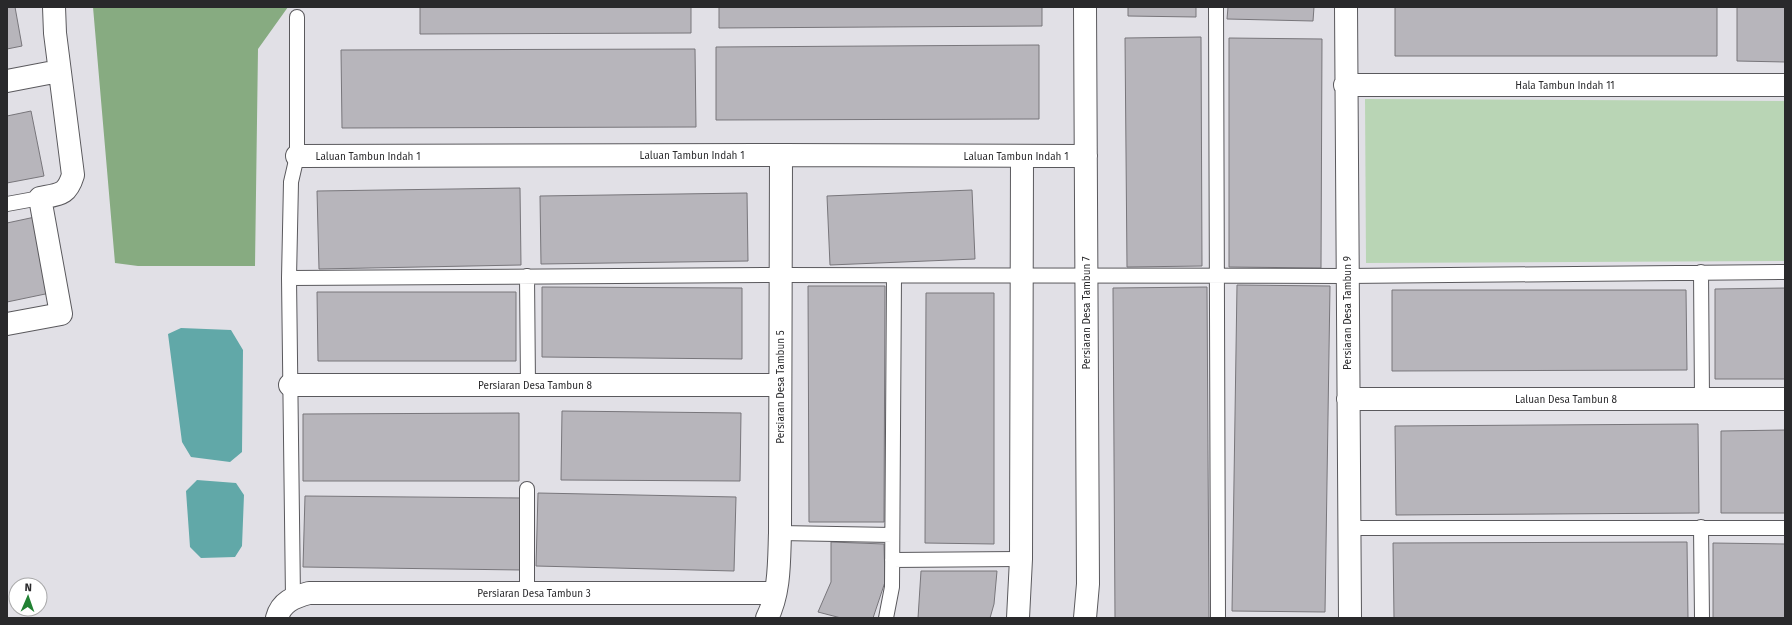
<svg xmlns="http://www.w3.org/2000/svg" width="1792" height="625" viewBox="0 0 1792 625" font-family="'Fira Sans',sans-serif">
	<rect width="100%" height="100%" fill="#e1e0e6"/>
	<!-- green -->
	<path fill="#b9d5b5" d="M1365 99 1785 101V261L1366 263Z"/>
	<!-- forest -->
	<path fill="#87ab81" d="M93 7H288L258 49 255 266H138L115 263Z"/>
	<!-- water -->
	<path fill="#61a8a8" d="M181 328 231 330 243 350 242 452 230 462 191 457 182 442 168 334Z
		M197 480 236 483 244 495 242 546 235 557 201 558 190 547 186 491Z"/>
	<!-- building -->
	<path fill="#b7b5bb" stroke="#78767b" d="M7 7H15L22 46 7 49Z
		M420 7H691V33L420 34Z
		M719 7H1042V26L719 28Z
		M1128 7H1196V17L1128 16Z
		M1228 7H1314L1313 21 1227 19Z
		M1395 7H1717V56H1395Z
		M1737 7H1785V62L1737 61Z
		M1201 37 1202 266 1127 267 1125 38Z
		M1229 38 1322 39 1321 268 1229 267Z
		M1039 45V119L716 120V47Z
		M695 49 696 127 342 128 341 50Z
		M31 111 44 176 7 183V116Z
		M520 188 521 265 319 269 317 191Z
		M972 190 975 259 830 265 827 196Z
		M747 193 748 261 541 264 540 196Z
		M35 217 50 293 7 302V223Z
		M1237 285 1330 286 1325 612 1232 611Z
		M808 286H885L884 522H809Z
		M542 287 742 288V359L542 357Z
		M1207 287 1209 618H1115L1113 288Z
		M1785 288V379H1715V289Z
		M1392 290H1686L1687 370 1392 371Z
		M317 292H516V361H318Z
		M926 293H994V544L925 543Z
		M562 411 741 413 740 481 561 480Z
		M519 413V481H303V414Z
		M1698 424 1699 513 1396 515 1395 426Z
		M1785 430V513H1721V431Z
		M538 493 736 497 734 571 536 566Z
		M305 496 522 498 521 570 303 567Z
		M831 542 884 544 885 582 873 618H841L818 612 831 582Z
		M1687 542 1688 618H1394L1393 543Z
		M1713 543 1785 544V618H1713Z
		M921 571H997L994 604 990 618H918Z"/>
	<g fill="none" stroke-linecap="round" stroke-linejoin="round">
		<!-- service casing -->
		<g stroke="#5a595d" stroke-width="16">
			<path id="service" d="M1216 7 1218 618
				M7 204 40 198
				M1701 272 1702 399
				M527 276 528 385
				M289 278 781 275 1347 276 1785 272
				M1701 527 1702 618
				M1349 528H1785
				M780 533 892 535
				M892 560 1021 559
				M527 593V489
				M293 598 289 278 291 182 297 156V17
				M886 618 892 587 894 276"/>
		</g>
		<!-- minor casing -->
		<g stroke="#5a595d" stroke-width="24">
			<path id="minor" d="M1085 7 1088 584 1085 618
				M1346 7 1350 618
				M7 81 59 71
				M1345 85H1785
				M297 156 781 155 1086 156
				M7 324 61 314 40 198C60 194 67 195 73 175L55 33 54 7
				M290 385H780
				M1348 399H1785
				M277 618C281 602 294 597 309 593H775
				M767 618C780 593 779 561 780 533L781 155
				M1018 618 1021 559 1022 156"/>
		</g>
		<!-- service -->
		<use href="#service" stroke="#fff" stroke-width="14"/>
		<!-- minor -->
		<use href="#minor" stroke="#fff" stroke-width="22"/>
	</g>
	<g text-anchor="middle" stroke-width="3" stroke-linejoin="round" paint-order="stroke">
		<!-- street labels -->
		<g font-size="10" fill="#29292b" stroke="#fff">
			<text x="1565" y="89">Hala Tambun Indah 11</text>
			<text x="692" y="159">Laluan Tambun Indah 1</text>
			<text x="368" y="160">Laluan Tambun Indah 1</text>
			<text x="1016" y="160">Laluan Tambun Indah 1</text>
			<text transform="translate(1086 313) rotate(-90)" y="4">Persiaran Desa Tambun 7</text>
			<text transform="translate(1347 313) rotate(-90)" y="4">Persiaran Desa Tambun 9</text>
			<text x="535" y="389">Persiaran Desa Tambun 8</text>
			<text transform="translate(780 387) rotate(-90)" y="4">Persiaran Desa Tambun 5</text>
			<text x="1566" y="403">Laluan Desa Tambun 8</text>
			<text x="534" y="597">Persiaran Desa Tambun 3</text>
		</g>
	</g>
	<!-- border -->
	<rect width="1792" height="625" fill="none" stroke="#29292b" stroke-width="16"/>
	<!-- north arrow -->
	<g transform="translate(28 597) rotate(2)"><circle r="19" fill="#ffffff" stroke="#a9a9aa"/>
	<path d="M0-3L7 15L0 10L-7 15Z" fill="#218133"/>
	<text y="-6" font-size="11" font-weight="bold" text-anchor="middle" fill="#29292b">N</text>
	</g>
</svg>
